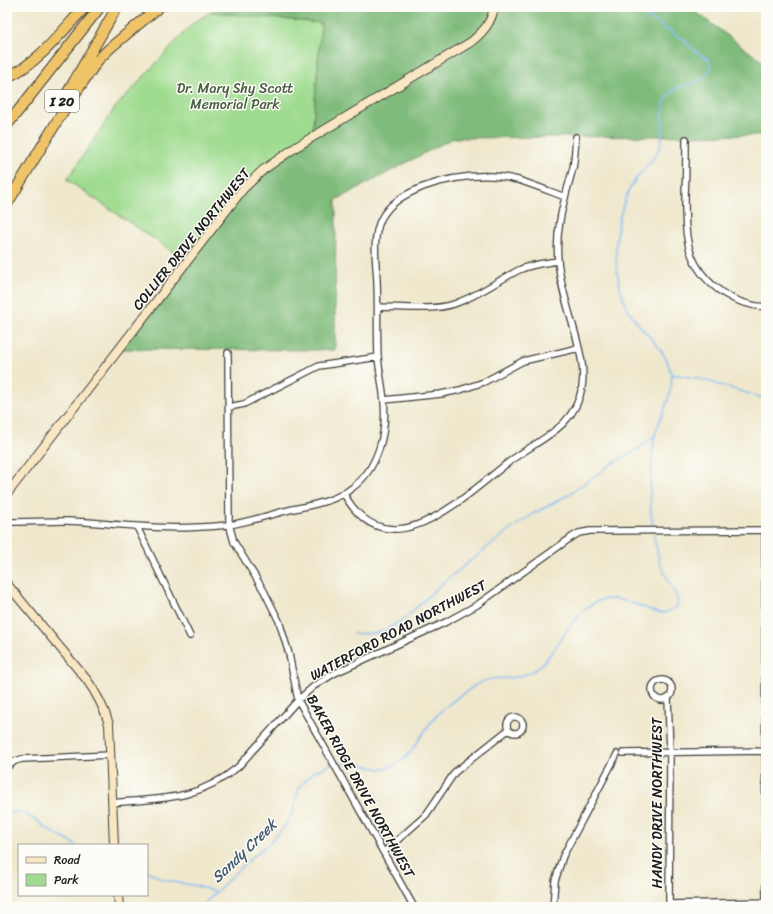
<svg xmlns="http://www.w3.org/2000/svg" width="773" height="914" viewBox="0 0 773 914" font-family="Sriracha,sans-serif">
	<rect width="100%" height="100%" fill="#fdfcf7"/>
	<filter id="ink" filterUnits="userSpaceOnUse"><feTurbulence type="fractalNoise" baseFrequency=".025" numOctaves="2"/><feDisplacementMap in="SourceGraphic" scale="8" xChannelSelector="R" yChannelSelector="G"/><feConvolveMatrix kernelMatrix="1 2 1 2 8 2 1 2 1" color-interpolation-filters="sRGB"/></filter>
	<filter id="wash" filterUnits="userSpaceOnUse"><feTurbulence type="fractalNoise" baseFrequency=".012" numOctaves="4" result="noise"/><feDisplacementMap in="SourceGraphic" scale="16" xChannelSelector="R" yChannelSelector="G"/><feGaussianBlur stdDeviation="0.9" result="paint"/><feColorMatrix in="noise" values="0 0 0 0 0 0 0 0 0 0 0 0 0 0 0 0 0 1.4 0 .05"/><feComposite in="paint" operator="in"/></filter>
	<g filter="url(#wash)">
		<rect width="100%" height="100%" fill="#efe8cd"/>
		<!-- green -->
		<path fill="#9fdb8f" stroke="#5e7c56" d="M210 12 321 23 312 138 185 260 67 180 114 109 193 23Z"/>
		<!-- forest -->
		<path fill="#7fbb7a" stroke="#4e6c4b" d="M217 7H689L766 64V135L453 138 336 200 335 350 118 349 241 189 312 138 321 23 210 12Z"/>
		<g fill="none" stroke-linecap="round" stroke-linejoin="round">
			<!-- stream -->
			<path stroke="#83bcf4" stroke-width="1.5" d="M631 7 684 40 696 52 709 59 710 66 712 68C708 72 703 80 697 82 687 87 678 84 670 94 657 109 666 130 660 147 655 161 643 168 635 180 613 214 611 267 625 303 636 330 666 344 671 374 674 396 660 415 655 435 653 443 653 451 652 459 650 484 649 504 653 529
				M671 374 697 378 766 399
				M353 634 377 633 385 631 405 618 445 581 507 532 533 514 568 495 613 463 640 448 654 436
				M336 764C344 763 353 763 360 764 374 767 380 773 395 765 410 757 417 742 426 729 436 714 451 701 466 692 472 687 479 682 487 680 494 678 501 678 508 678 517 678 532 673 539 667 560 648 569 618 594 603 609 593 631 603 646 608 652 610 657 614 663 613 668 612 673 609 677 607L678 600 660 564 653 532
				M7 812H18L25 814 39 822 45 828 76 845
				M147 871 164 880 197 886 216 892
				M201 907 239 869 270 842 286 825 293 811 299 788 313 772 332 764"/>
		</g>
	</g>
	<g filter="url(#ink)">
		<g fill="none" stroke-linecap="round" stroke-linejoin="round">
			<!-- street casing -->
			<g stroke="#3c3b37" stroke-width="8">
				<path id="street" d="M686 139C686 158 686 176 685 195 685 236 685 267 723 293 735 301 751 306 766 307
					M378 307C401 307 433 311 454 304 478 296 497 281 519 270 531 264 545 263 558 261
					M228 353 229 524 234 542 264 591 279 621 289 654 298 700 414 907
					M384 400 441 394 460 390 484 382 523 361 579 348
					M229 407 244 404 319 366 378 357
					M344 494C389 574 463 497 509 462 538 439 575 429 582 387 585 370 580 352 576 336 569 311 560 285 558 260 555 227 565 198 573 168 575 158 575 147 576 137
					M7 522C26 522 46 521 66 521 89 521 113 525 136 526 167 529 198 528 228 525 249 522 269 515 289 510 311 505 334 502 352 488 378 469 387 433 384 402 383 387 379 372 378 356 377 331 378 306 377 281 376 261 372 238 381 219 390 202 406 194 423 187 454 176 486 172 518 180 534 185 549 191 565 197
					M137 527 190 636
					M765 530 766 907
					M652 690a10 10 0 1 1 20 0a10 10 0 1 1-20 0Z
					M668 698 670 752 669 907
					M507 725a8 8 0 1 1 16 0a8 8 0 1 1-16 0Z
					M623 753 766 751
					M7 767 15 761 22 759 111 755
					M112 803C161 798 197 801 238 767L298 700 314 686 335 673 446 622 477 605 572 537 579 533 590 531 766 530
					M384 852 426 815 455 772 508 730
					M669 904 766 902
					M271 907 282 906 292 907
					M553 907 555 881 563 856 617 754"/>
			</g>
			<!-- secondary casing -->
			<g stroke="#3c3b37" stroke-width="10">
				<path id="secondary" d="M7 494 243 189 263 170 296 147 471 42C483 32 492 22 494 7
					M7 584 87 680C97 694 104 708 109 724L114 845
					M118 895 119 907"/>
			</g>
			<!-- highway casing -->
			<g stroke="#3c3b37" stroke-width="12">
				<path id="highway" d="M7 77C38 64 62 31 85 7
					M60 106 117 7
					M7 125 100 7
					M7 204 67 105 98 60 110 48 159 7"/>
			</g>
			<!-- street -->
			<use href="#street" stroke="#fff" stroke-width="5.5"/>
			<!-- secondary -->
			<use href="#secondary" stroke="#f9e7c3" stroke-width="8"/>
			<!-- highway -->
			<use href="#highway" stroke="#efc469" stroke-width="10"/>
		</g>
	</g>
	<g text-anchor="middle" stroke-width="3" stroke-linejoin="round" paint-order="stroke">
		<!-- shield labels -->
		<rect fill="#fdfcf7" stroke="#605f5e" stroke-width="1" x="45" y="90" width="34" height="22" rx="3"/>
		<g font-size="13" font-weight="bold" fill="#1c1c1c">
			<text x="62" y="106">I 20</text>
		</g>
		<!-- park labels -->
		<g font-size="14" fill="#4a5f44" stroke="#fdfcf7">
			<text x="235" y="93">Dr. Mary Shy Scott<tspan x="235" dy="16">Memorial Park</tspan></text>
		</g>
		<!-- street labels -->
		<g font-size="14" fill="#1c1c1c" stroke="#fdfcf7">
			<text transform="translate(191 239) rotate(-51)" y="5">COLLIER DRIVE NORTHWEST</text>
			<text transform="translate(398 630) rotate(-28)" y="5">WATERFORD ROAD NORTHWEST</text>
			<text transform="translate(361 786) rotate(61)" y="5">BAKER RIDGE DRIVE NORTHWEST</text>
			<text transform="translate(657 803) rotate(-90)" y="5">HANDY DRIVE NORTHWEST</text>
		</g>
		<!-- water labels -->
		<g font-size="15" font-style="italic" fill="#455c72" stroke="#fdfcf7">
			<text transform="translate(244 851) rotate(-44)" y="5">Sandy Creek</text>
		</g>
	</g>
	<!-- margin -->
	<rect width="773" height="914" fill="none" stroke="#fdfcf7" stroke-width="24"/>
	<!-- legend -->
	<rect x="18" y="844" width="130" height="52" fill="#fdfcf7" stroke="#a3a29f"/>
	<rect x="26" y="857" width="20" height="6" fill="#f9e7c3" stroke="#a3a29f"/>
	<text x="54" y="864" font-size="12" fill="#1c1c1c">Road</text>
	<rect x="26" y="874" width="20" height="12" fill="#9fdb8f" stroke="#a3a29f"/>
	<text x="54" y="884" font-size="12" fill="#1c1c1c">Park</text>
</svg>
